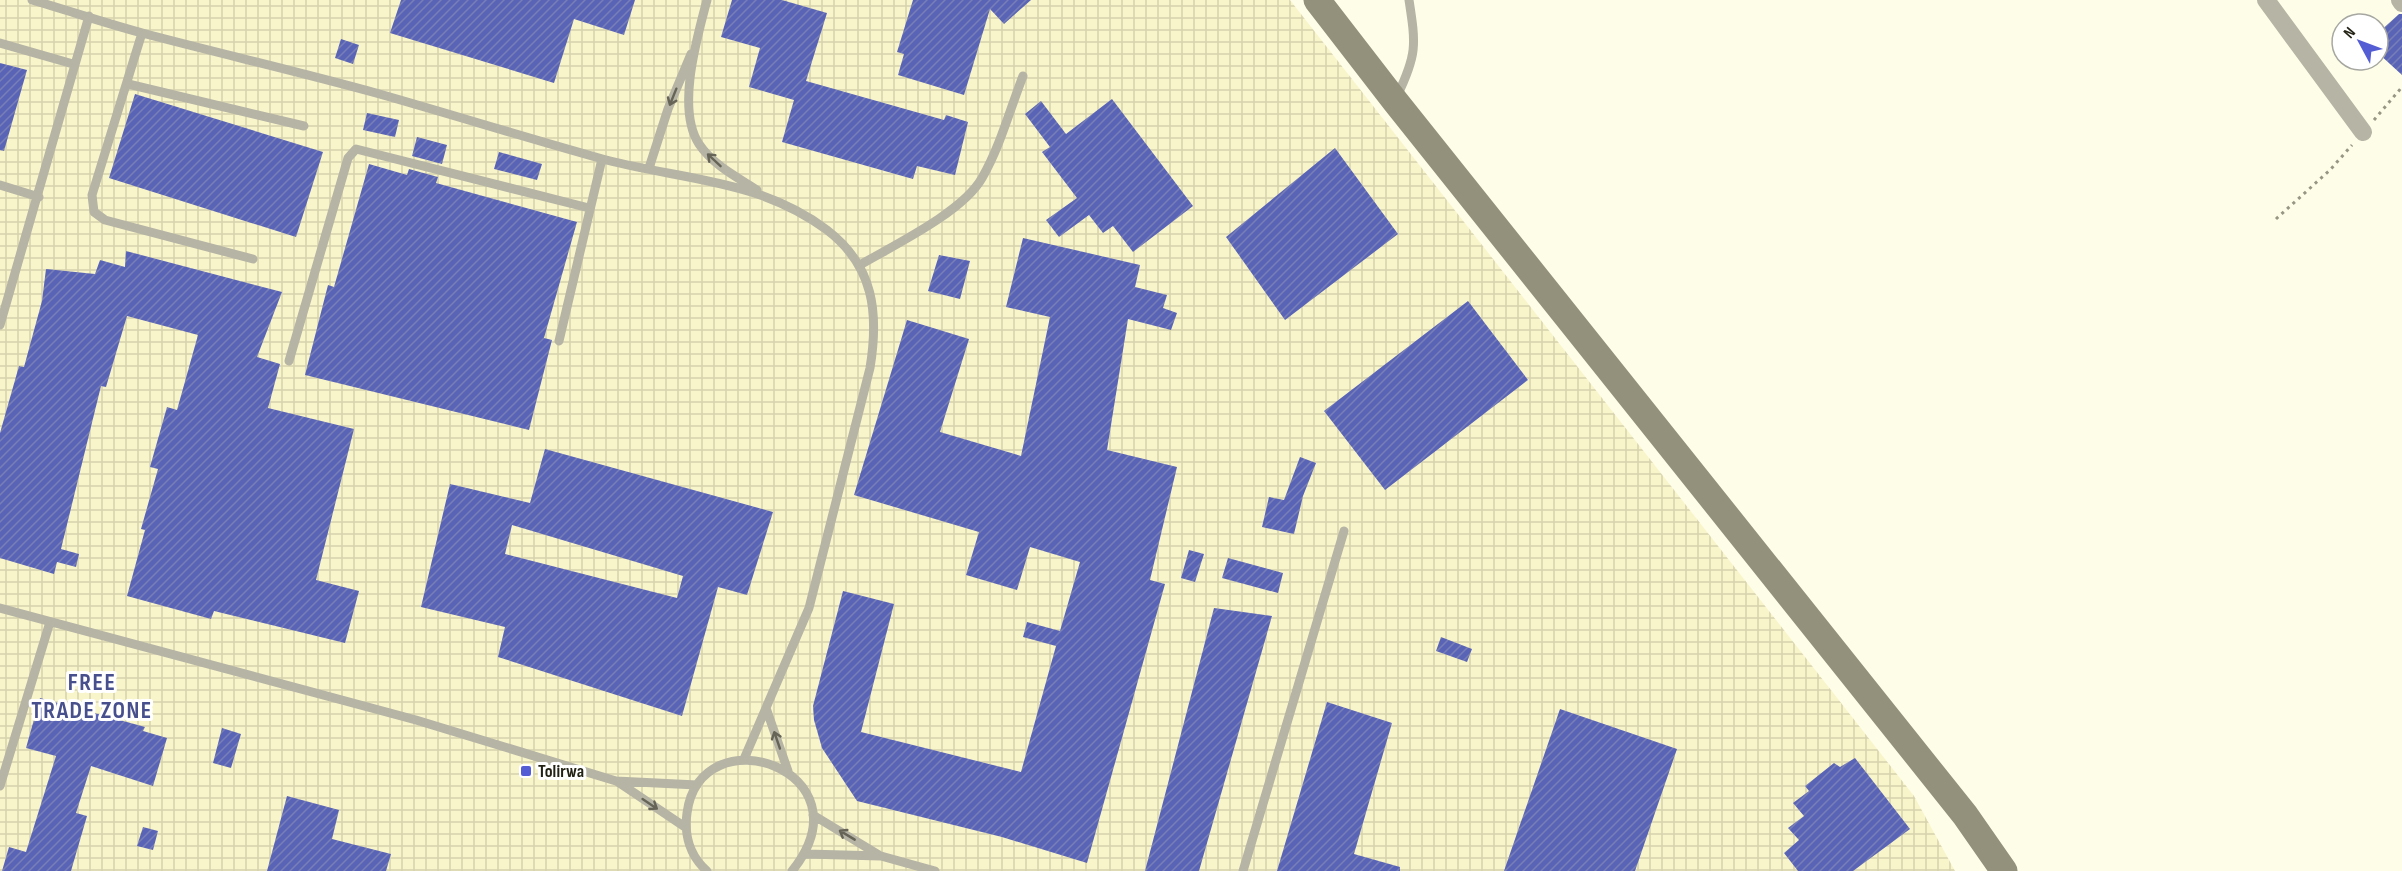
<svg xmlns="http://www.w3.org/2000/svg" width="2402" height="871" viewBox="0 0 2402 871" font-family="'Sofia Sans Condensed',sans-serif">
	<defs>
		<pattern id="industrial-grid" width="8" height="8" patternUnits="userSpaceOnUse" patternTransform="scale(1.5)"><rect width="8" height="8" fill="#f9f5ca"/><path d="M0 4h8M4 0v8" fill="none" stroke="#d5d2ad"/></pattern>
		<pattern id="building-hatch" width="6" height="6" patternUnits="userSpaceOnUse" patternTransform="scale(1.5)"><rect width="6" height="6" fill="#5a64b6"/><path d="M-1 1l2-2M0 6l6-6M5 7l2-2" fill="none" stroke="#787fb7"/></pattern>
	</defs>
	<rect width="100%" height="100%" fill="#fefde8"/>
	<!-- industrial -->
	<path fill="url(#industrial-grid)" d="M0 0H1290L1914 796 1955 871H0Z"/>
	<!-- building -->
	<path fill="url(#building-hatch)" fill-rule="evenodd" d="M401 0H635L624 35 574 19 554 83 390 33Z
		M732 0H782L827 13 806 81 944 120 946 115 968 122 955 175 917 166 913 179 782 142 794 100 749 87 760 48 721 37Z
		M913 0H1031L1004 24 990 9 964 95 898 75 904 54 897 52Z
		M2399 14H2402V75L2378 53V33Z
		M341 39 359 45 353 64 335 58Z
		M0 63 27 70 4 151 0 150Z
		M135 94 323 152 296 237 109 178Z
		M1112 99 1193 206 1133 252 1113 226 1103 233 1089 215 1059 237 1046 220 1077 198 1042 152 1050 147 1025 114 1041 101 1066 134Z
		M367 113 399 120 395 137 363 130Z
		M417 137 447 145 442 164 412 156Z
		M1335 148 1398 234 1285 320 1226 237Z
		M499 152 542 164 537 180 494 169Z
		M369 164 407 175 409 169 438 177 436 183 577 222 544 338 552 340 529 430 305 375 328 285 334 287Z
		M1023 238 1140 265 1135 287 1167 295 1163 308 1177 313 1171 330 1128 319 1107 450 1177 467 1150 580 1165 584 1087 863 1002 837 857 801 822 748 814 720 813 706 843 591 894 604 861 732 1021 772 1056 646 1023 637 1027 622 1060 631 1080 562 1030 547 1017 590 966 575 979 532 854 495 907 320 969 339 940 432 1021 456 1050 317 1006 307Z
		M126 251 282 292 257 357 280 364 268 408 354 429 316 580 359 591 345 643 214 611 211 619 127 596 145 530 141 529 158 469 150 467 167 407 177 410 198 335 127 316 106 387 101 386 61 549 79 554 76 567 57 562 54 574 0 558V433L19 366 24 367 42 301 46 269 95 274 100 260 125 267Z
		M939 255 970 261 960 299 928 291Z
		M1468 301 1528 380 1385 490 1324 411Z
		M545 449 773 512 747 595 718 587 682 716 498 657 505 627 421 607 450 484 530 503ZM512 525 683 576 677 598 505 554Z
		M1300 457 1316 463 1303 496 1294 534 1262 527 1269 497 1284 500Z
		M1189 550 1204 554 1195 582 1181 578Z
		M1228 558 1283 573 1278 593 1222 578Z
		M1214 608 1272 616 1199 871H1145Z
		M1441 637 1472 649 1467 662 1436 651Z
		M40 698 145 727 143 731 167 738 153 786 91 766 76 813 87 816 71 871H2L9 847 26 852 56 756 26 748Z
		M1327 702 1392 723 1354 854 1400 867V871H1277Z
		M1560 709 1677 749 1635 871H1504Z
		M222 728 241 734 231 768 213 763Z
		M1855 758 1910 829 1853 871H1798L1784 853 1799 840 1788 828 1804 816 1793 803 1809 791 1805 786 1834 763 1840 767Z
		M287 796 339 810 332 839 391 854 386 871H267Z
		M143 827 158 831 153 850 137 846Z"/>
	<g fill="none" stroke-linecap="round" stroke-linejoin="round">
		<!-- path -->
		<path stroke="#979685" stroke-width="3" stroke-dasharray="3 4.5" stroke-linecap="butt" d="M2374 120 2402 87
			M2276 219 2330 170 2352 145"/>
		<!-- lane -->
		<path stroke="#b5b4a5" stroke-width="9" d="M32 0C70 11 108 24 146 34 222 54 300 72 376 93 450 114 524 137 599 158 678 180 758 178 827 230 874 266 879 313 870 368L809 608 744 759
			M707 0C697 38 676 109 699 144 713 165 737 177 757 190
			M142 33 92 195 94 212 105 220 253 259
			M0 43 73 64
			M128 84 304 126
			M1397 96C1417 55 1416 45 1409 0
			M649 168 668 109 691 54
			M0 185 39 197
			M860 265C894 245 963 212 982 178 1000 147 1010 109 1023 76
			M0 325 89 16
			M559 341 602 159
			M289 361 348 158 356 149 589 208
			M0 608 416 720 616 781 697 785
			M766 708 788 771
			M618 782 685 827
			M0 786 50 622
			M813 815 879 855
			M806 854 881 856 935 871
			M707 871C690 856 684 835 687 813 700 712 873 770 792 871
			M1243 871 1344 531"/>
		<!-- street -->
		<path stroke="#b5b4a5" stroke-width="18" d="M2266 0 2363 132
			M2400 0 2402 3"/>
		<!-- secondary -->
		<path stroke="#93917c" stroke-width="27" d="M1317 0 1395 101 1965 815 2004 871"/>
	</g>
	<!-- one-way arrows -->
	<defs><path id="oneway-shaft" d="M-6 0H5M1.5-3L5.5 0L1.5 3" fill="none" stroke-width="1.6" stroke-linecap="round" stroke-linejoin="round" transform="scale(1.5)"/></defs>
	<g stroke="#656456">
		<use href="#oneway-shaft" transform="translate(673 97) rotate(112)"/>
		<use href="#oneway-shaft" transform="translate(714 160) rotate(-137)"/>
		<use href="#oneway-shaft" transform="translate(777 740) rotate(-109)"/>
		<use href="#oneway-shaft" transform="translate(650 804) rotate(34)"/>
		<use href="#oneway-shaft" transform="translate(847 835) rotate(-149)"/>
	</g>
	<!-- markers -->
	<rect fill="#555dd4" stroke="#fff" stroke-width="2" x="520" y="765" width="12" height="12" rx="3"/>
	<g text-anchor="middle" stroke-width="6" stroke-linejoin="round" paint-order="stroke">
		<!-- poi labels -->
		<g font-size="18" font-weight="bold" fill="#232215" stroke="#fff" text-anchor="start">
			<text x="538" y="777">Tolirwa</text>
		</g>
		<!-- district labels -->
		<g font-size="24" font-weight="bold" letter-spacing="1.5" fill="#474f8c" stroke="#fff">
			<text x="92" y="690">FREE<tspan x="92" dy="28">TRADE ZONE</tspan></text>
		</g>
	</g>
	<!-- north arrow -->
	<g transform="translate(2360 42) rotate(311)"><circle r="28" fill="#ffffff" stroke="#a7a7a1" stroke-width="1.5"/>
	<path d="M0-4.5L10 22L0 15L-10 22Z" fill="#555dd4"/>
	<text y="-9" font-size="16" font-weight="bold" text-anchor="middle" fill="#232215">N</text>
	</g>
</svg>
